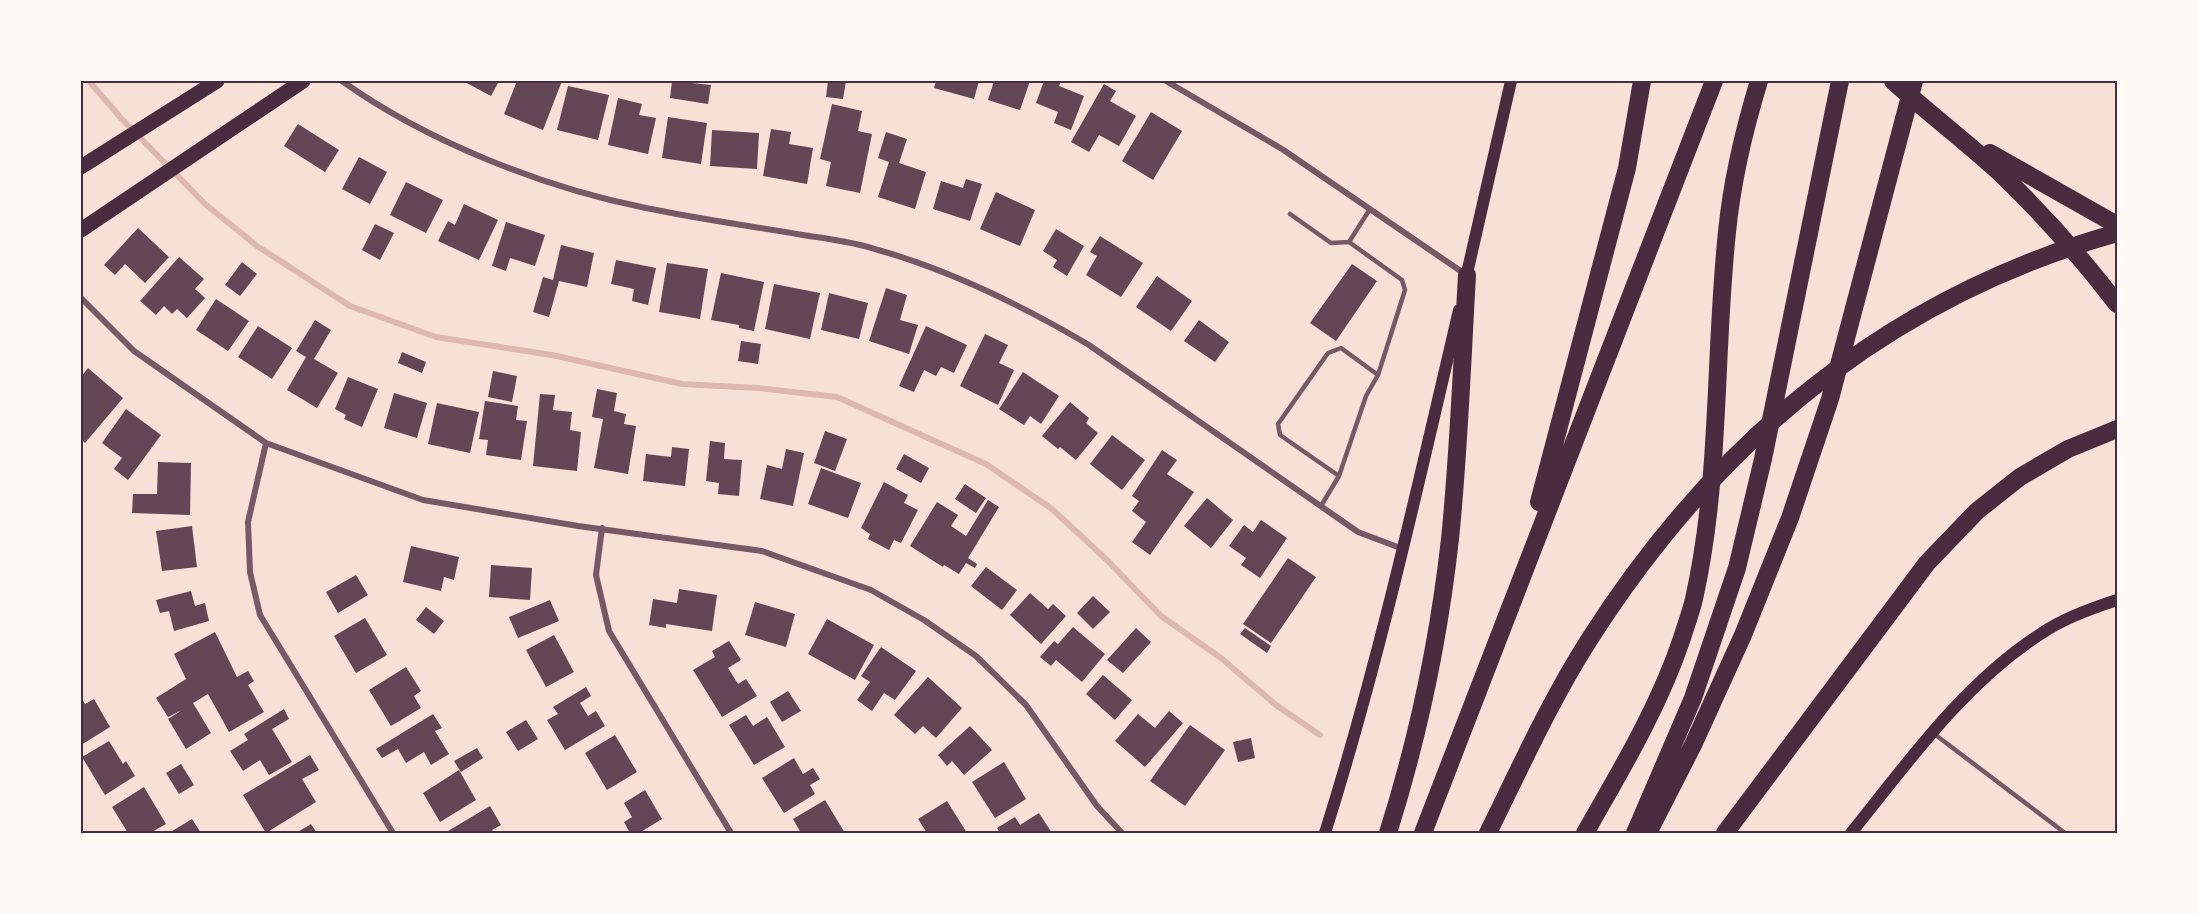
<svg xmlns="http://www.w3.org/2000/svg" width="2198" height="914" viewBox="0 0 2198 914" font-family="Ubuntu,sans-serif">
	<rect width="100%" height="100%" fill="#f7e1d7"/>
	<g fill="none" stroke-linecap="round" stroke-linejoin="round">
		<!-- stream -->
		<path stroke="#dcb8b0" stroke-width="6" d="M89 81 120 117 205 204 257 246 350 306 436 337 552 355 682 384 758 388 837 397 986 464 1052 509 1108 561 1161 616 1221 658 1276 705 1320 735"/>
	</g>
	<!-- building -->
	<path fill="#644757" d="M463 81H499L491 96Z
		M517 81 526 83 527 81H562L543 130 504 114Z
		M672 81 711 85 708 104 670 98Z
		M828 81H846L843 99 826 97Z
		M936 81H979L974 99 934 88Z
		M994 81H1030L1020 110 988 100Z
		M1044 81H1061L1059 86 1084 96 1071 130 1054 123 1058 112 1036 103Z
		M1104 84 1116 91 1110 101 1136 116 1119 146 1099 135 1089 152 1071 142Z
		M568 86 609 95 598 140 557 130Z
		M618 98 642 104 639 115 656 118 648 154 608 145Z
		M832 104 862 111 858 131 872 134 860 193 826 186 831 162 820 159Z
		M1151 112 1182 131 1153 180 1122 161Z
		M668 117 707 123 701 164 662 158Z
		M298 124 339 150 325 172 284 146Z
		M771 129 791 132 789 144 813 148 807 184 763 176Z
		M712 130 759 133 757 169 710 166Z
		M886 132 907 139 899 163 926 172 915 209 878 197 889 162 878 158Z
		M359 157 387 172 370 204 342 189Z
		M966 179 982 184 970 221 933 209 941 181 963 188Z
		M406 182 443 200 426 233 390 215Z
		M996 192 1035 210 1020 246 980 229Z
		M464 204 498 220 479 260 438 241 448 221 455 225Z
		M506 222 545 235 535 266 510 258 506 271 492 266Z
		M375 224 394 233 380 260 362 250Z
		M138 228 169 257 145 283 125 264 115 275 104 265Z
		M1056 229 1084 246 1067 276 1053 267 1057 260 1043 251Z
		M1100 236 1143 263 1121 297 1086 275 1097 256 1090 252Z
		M561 245 594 253 587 287 559 281 549 317 533 312 543 277 553 280Z
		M179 257 204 279 195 289 205 298 187 318 177 309 172 314 164 306 156 315 140 301Z
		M616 260 656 268 648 305 632 301 634 289 611 284Z
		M242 262 257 274 240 296 225 285Z
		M667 263 708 269 700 319 659 312Z
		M1352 264 1377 281 1336 341 1310 323Z
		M721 273 764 282 754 331 739 328V325L711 320Z
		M1157 276 1192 301 1171 331 1136 307Z
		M774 284 820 293 810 339 765 329Z
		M886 288 907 295 900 320 918 325 909 354 869 341Z
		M829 293 868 303 859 339 821 330Z
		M216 299 249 321 228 351 196 330Z
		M315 320 331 330 314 359 338 373 317 408 287 390 306 357 296 351Z
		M1199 320 1229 342 1215 362 1184 341Z
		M258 326 292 348 272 379 238 357Z
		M926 326 967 345 954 373 941 367 936 376 924 370 914 392 899 386Z
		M985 334 1008 345 999 363 1014 370 998 405 960 386Z
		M741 341 761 344 758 364 738 361Z
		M402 352 426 362 422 373 398 363Z
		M88 368 123 398 85 443 81 439V377Z
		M493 371 517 376 512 402 488 397Z
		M1023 372 1059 396 1041 424 1030 416 1024 425 999 409Z
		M348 377 378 389 362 427 344 419 346 415 335 409Z
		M597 389 617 393 614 411 626 414 624 424 636 426 628 474 594 468 603 419 592 417Z
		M394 393 427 403 417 438 384 428Z
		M540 394 555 395 553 410 572 412 570 430 581 432 577 471 533 466Z
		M485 401 518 406 516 420 527 421 521 460 486 455 488 440 479 439Z
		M1070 402 1089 418 1086 423 1098 433 1076 460 1060 447 1058 449 1042 436Z
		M437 403 479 412 470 453 428 444Z
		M126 409 161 435 128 480 114 469 122 458 102 443Z
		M825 431 847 439 835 471 814 463Z
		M1112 435 1145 460 1122 490 1090 464Z
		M710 441 725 443 724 459 742 460 739 496 718 494 719 483 706 481Z
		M672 447 689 449 685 486 643 481 646 454 671 457Z
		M786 449 804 453 793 506 760 499 767 465 782 469Z
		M1162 450 1177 460 1167 474 1194 492 1150 555 1132 542 1146 522 1132 511 1139 501 1132 496Z
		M904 454 929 468 921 483 896 469Z
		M158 462 191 463 190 515 132 513 133 494H157Z
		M821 468 861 483 848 518 808 504Z
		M884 482 908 495 904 503 918 510 901 543 894 540 889 550 868 539 870 534 861 528Z
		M965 484 986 498 976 513 955 499Z
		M1207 498 1233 520 1211 548 1184 526Z
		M988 500 999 507 968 558 977 564 975 568 966 563 959 574 944 565 943 567 910 546 937 502 958 515 951 526 966 536Z
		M1261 520 1287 538 1260 578 1241 565 1246 558 1229 546 1244 525 1253 532Z
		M192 526 197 567 162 571 156 531Z
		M411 546 459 557 454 580 444 577 441 591 403 582Z
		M1288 558 1316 577 1271 643 1243 624Z
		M491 565 532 568 530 600 489 597Z
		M986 567 1017 590 1002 610 971 586Z
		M356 575 368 595 338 613 326 592Z
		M679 589 717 595 712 631 666 624V628L649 625 653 599 677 603Z
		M191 591 195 606 205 603 209 621 174 631 169 611 160 613 156 600Z
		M1030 593 1048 609 1053 604 1066 616 1041 644 1010 615Z
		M1093 596 1110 612 1093 629 1077 613Z
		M550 600 559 621 518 638 509 617Z
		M755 602 795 614 786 647 745 635Z
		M426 607 444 621 434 634 416 620Z
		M365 618 387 655 356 673 334 636Z
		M827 619 874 645 855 680 808 654Z
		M1073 627 1105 654 1082 682 1056 660 1051 666 1040 657 1054 641 1058 644Z
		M1136 628 1151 642 1123 673 1107 660Z
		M1245 628 1271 646 1267 653 1240 634Z
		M215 632 237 677 248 671 254 681 248 685 264 712 229 732 208 694 193 703 211 733 186 749 168 719 182 710 168 717 156 698 186 679 174 654Z
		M554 635 574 672 546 687 526 650Z
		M729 641 741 660 728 668 738 684 746 679 757 696 722 717 693 670 715 657 712 651Z
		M881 647 916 671 895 700 884 693 872 711 857 700 870 682 861 676Z
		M406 667 421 691 414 696 421 708 391 726 369 690Z
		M1103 675 1132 700 1115 720 1086 694Z
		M928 677 962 708 936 738 923 726 915 734 894 715Z
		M586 687 591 696 580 703 588 716 596 711 605 726 565 750 547 720 558 714 553 707Z
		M788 691 801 711 782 722 770 702Z
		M81 697 85 704 94 699 110 727 81 745Z
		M284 709 289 719 272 729 292 762 269 775 260 760 243 771 230 751 248 740 244 734Z
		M1169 711 1183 723 1145 767 1115 741 1138 714 1155 728Z
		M433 714 442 728 435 731 449 754 431 765 424 752 406 763 398 749 382 758 376 749Z
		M746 715 753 726 767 717 785 747 754 765 729 725Z
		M526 720 538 739 518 751 506 732Z
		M1190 725 1225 750 1185 806 1150 781Z
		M970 726 992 750 964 775 952 761 947 766 938 755Z
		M615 735 637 772 607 790 585 753Z
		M1251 738 1255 758 1238 762 1233 742Z
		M109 741 123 764 126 761 135 776 105 795 82 757Z
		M477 748 483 758 461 772 454 761Z
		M310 755 319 770 302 779 316 802 266 833 243 795Z
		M794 758 803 774 813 768 820 779 810 785 815 794 784 813 762 778Z
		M1004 762 1026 799 995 818 972 782Z
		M181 764 194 785 179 794 166 773Z
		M459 770 476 800 440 822 423 793Z
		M144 787 166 824 150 833H128L112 807Z
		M645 790 662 819 639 833H630L624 822 632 817 624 803Z
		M825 800 845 833H801L793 819Z
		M947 801 967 833H927L918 819Z
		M490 806 501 825 492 830 494 833H450L448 831Z
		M1039 813 1052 833H1000L997 828 1015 817 1020 825Z
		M192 819 201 833H169Z
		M311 824 317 833H296Z"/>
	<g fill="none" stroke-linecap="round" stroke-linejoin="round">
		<!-- service -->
		<path stroke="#755966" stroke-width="4.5" d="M1370 209 1349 242 1402 280 1405 290 1378 375 1366 396 1339 476 1280 435 1278 424 1328 353 1341 348 1378 375
			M1290 214 1331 243 1349 242
			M1321 506 1339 476
			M1933 733 2065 833"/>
		<!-- minor -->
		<path stroke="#755966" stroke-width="6" d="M342 81C426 141 544 188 646 208 698 219 751 226 803 235 828 239 854 242 878 250 953 271 1023 306 1089 345L1358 532 1403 549
			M1166 81 1282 149 1465 274
			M81 298 134 351 266 443 423 500 578 526 762 551 871 590 924 620 976 656 1026 705 1097 806 1122 833
			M266 443 248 522 250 572 260 615 393 833
			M602 528 596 575 609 631 731 833"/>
		<!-- secondary -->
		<path stroke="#4a2c40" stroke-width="12" d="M1465 282 1511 81
			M1325 833C1379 662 1418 485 1459 310
			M1851 833C1909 761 1964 683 2042 633 2064 618 2092 608 2117 600"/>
		<!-- primary -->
		<path stroke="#4a2c40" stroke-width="15" d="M81 167 217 81
			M81 230 303 81"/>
		<!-- motorway -->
		<path stroke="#4a2c40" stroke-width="18" d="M1893 81C1927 112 1964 140 1998 171 2041 212 2081 257 2117 304
			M1990 153 2117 225
			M1539 502 1627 168 1642 81
			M1388 833C1418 738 1439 638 1450 539 1459 451 1462 363 1467 275
			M1423 833C1518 582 1618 332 1714 81
			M1488 833C1520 768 1550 701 1589 640 1715 442 1888 297 2117 233
			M1585 833C1621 770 1659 707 1682 638 1686 625 1691 612 1694 599 1721 478 1714 354 1727 232 1732 181 1744 130 1759 81
			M1635 833 1693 698 1737 568 1763 459 1840 81
			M1648 833 1693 745 1743 635 1790 518 1830 399 1914 81
			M1725 833 1927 563 1977 511 2020 477 2068 449 2117 429"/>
	</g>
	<!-- border -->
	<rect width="2198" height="914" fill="none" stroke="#fffaf5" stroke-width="165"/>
	<rect x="82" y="82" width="2034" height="750" fill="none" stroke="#4a2c40" stroke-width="2"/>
</svg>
